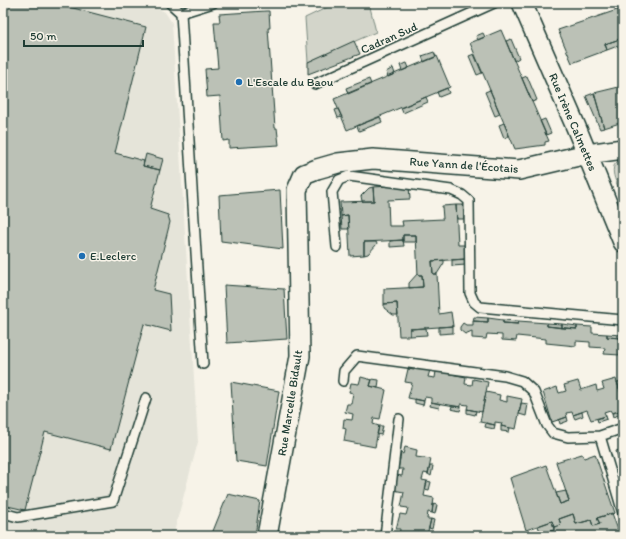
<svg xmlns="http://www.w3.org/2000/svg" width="626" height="539" viewBox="0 0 626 539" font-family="Itim,sans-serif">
	<rect width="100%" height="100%" fill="#f7f3e8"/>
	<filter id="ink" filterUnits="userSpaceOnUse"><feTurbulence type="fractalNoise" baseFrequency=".025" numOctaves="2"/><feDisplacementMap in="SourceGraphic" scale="8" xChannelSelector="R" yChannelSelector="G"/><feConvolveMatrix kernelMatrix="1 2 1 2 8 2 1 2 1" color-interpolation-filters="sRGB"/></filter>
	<g filter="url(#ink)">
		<!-- built -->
		<path fill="#e5e4d9" d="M3 3H141L151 5 165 12 172 23 198 442 173 536H3Z"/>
		<!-- green -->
		<path fill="#d3d5ca" stroke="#79897f" d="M329 3H369L376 32 308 62 305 18 328 7Z
			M623 159V197C618 186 604 164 623 159Z"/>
		<!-- building -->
		<path fill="#bbc1b6" stroke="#1f3d34" d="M4 3H54L146 27 115 153 144 161 143 166 160 170 150 209 168 215 170 222 153 290 169 294 171 331 144 324 111 449 45 432 25 510 3 505V8Z
			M623 8V38L605 44 607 50 572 63 558 30Z
			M266 11H269L270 28H268L275 128H277L279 145 229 148V140L223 141 220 96 207 97 205 69 218 68 214 22H220L219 14Z
			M501 30 549 141 545 142V145L515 149 470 43Z
			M483 33 485 37 478 40 476 36Z
			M623 38V44L607 50 605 44Z
			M511 39 519 58 514 61 506 41Z
			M354 41 360 54 308 74V62Z
			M434 52 436 57 424 62 422 56Z
			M474 54 482 73 477 75 469 56Z
			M437 56 450 87 347 130 334 99Z
			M407 63 409 68 402 71 400 65Z
			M393 68 395 74 388 77 386 72Z
			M527 76 537 100 532 102 522 78Z
			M369 79 371 84 348 94 346 88Z
			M623 86V122L604 128 594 93Z
			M447 88 449 93 439 97 437 92Z
			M490 90 500 114 495 116 485 92Z
			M594 93 604 128 600 129 586 96Z
			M426 97 428 102 403 113 401 108Z
			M338 109 342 117 338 118 335 110Z
			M380 117 382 122 359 131 357 126Z
			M545 119 551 133 546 135 540 121Z
			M504 123 509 136 504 138 499 125Z
			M146 154 163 159 160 170 143 166Z
			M409 185 410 199 388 200 389 226H403L402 221 443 219 442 206 456 205 458 245H465L466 259 432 261 433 274H437L439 314 451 312 453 326 410 329V336H399L397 303 384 304V289L423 287 422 275H418L416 235H403V240L364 242V255L350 256 348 215 341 216 340 202 374 201 373 187Z
			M373 187 374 201H362L361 196 369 188Z
			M280 190 283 249 221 241 219 195Z
			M456 205H463L464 219H457Z
			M348 215 349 229H342L341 216Z
			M403 235H416V242H403Z
			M403 240 404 246 390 247V241Z
			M364 242H376L377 244 368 254 364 255Z
			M466 259V265L452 266V260Z
			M444 260V263L437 274H433L432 261Z
			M418 273V275H422L423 287 409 288V283Z
			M224 285 284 289 287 339 227 343Z
			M397 303 398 315H393L384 308V304Z
			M474 317 488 318V322L473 321Z
			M488 318 503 320V323L518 324V321L547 323V326L577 329V326L592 327V333L607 334V337L621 338 620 355 604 354 605 348 590 347V342L576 341V346L546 343V339L517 336 516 341 502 340V335L487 334 486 339 472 338V331L465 334 460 330V327L463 323 466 325H473V321L488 322Z
			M503 320 518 321V324L503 323Z
			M547 323 562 324V328L547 326Z
			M562 324 577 326V329L562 328Z
			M453 326V333L439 334V327Z
			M426 328 427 335 410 336V329Z
			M607 334 622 335 621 338 607 337Z
			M415 368 430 370 428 377 435 378 436 371 466 377 465 384 472 385 473 379 488 382 482 412 467 409 468 405 461 404V407L431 402V398L425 397 424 401 408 398 412 383 405 382 408 369 414 370Z
			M361 377 372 380 370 386 386 390 380 419 374 418 373 424 379 426 375 447 344 441 346 429 343 428 344 419 352 420 353 414 345 412 347 404H351L353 393 349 392 351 383 359 384Z
			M372 379 379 380 378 388 370 386Z
			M616 379 623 400V410L612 413 610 410 604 412 606 416 591 420 587 410 573 415 572 412 566 413 567 417 552 422 543 392 557 387 559 393 566 391 564 385 578 381 581 390 596 385 597 391 604 389 602 383Z
			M623 381V393L621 394 617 382Z
			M231 382 279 391 267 466 236 461Z
			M486 392 500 395 499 400 507 402V396L522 399 516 429 501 426 502 423 495 422V425L480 422Z
			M415 399 424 401 423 405 415 403Z
			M431 402 440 404 439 408 430 406Z
			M521 403 528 404 526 416 519 414Z
			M452 406 461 407 460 411 451 409Z
			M467 409 476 411 475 415 467 413Z
			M620 411 621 414 613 417 612 413Z
			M582 412 583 416 575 419 573 415Z
			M606 416 607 419 598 422 597 419Z
			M567 417 568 421 560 424 559 420Z
			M486 423 495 425 494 429 485 427Z
			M379 426H383L381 435 377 434Z
			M501 426 510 428 509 432 501 431Z
			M405 447 417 450 416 457 431 459 428 474 424 473 422 480 427 481 424 496 434 498 432 513 428 512 427 519H431L427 535 412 532 411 536H399L400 529H396L400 514 406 515 408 508 401 507 404 492 393 490 396 475 402 476 403 469H398L401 453 403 454Z
			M623 449V474L616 451Z
			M582 454 584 458 595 454 615 513 597 518 600 524 593 526 591 520 576 524 573 514 559 519 561 525 554 527 552 521 526 530 510 478 546 465 560 504 569 501 556 462Z
			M430 466H433L431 476 428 474Z
			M427 481 431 482 429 490 425 489Z
			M566 491 569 501 560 504 556 493Z
			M228 494 260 501 255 536H211Z
			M433 504 437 505 435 514 432 513Z
			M612 513 620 536H542L541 534 554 530V527L561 525 559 519 573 514 576 524 591 520 593 526 600 524 597 518Z
			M431 519 434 520 432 529 429 528Z
			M552 521 554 530 541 534 538 526Z"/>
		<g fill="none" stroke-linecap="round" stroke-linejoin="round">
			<!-- lane casing -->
			<g stroke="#1f3d34" stroke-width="12">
				<path id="lane" d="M170 3 181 13 203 364
					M181 13 213 3
					M315 84 494 3
					M337 247 332 192 339 180 349 176 451 190 462 195 469 201 470 293 474 302 480 307 623 320
					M343 381 344 371 357 356 505 376 522 381 534 392 547 425 553 433 568 437 600 436 623 428
					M600 436 623 513
					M3 513 18 517 113 501 146 398
					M385 536 399 419"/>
			</g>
			<!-- street casing -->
			<g stroke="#1f3d34" stroke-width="22">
				<path id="street" d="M522 3 576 127 623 242
					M267 536 300 356 297 190 304 174 317 169 338 163 373 159 519 170 587 154 623 149"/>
			</g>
			<!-- lane -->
			<use href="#lane" stroke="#f7f3e8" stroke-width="9"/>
			<!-- street -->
			<use href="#street" stroke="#f7f3e8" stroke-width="19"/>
		</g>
	</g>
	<!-- markers -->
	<g fill="#1f6fb2" stroke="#f7f3e8" stroke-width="1.5">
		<circle cx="239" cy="82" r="4"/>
		<circle cx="82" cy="256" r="4"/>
	</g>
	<g text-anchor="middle" stroke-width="3" stroke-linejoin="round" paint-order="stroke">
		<!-- street labels -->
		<g font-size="12" fill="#1f3d34" stroke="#f7f3e8">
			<text transform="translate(389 38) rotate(-24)" y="4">Cadran Sud</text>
			<text transform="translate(573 122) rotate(67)" y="4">Rue Irène Calmettes</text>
			<text transform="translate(464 165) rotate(4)" y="4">Rue Yann de l'Écotais</text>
			<text transform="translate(290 403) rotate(-81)" y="4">Rue Marcelle Bidault</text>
		</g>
		<!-- poi labels -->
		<g font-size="12" fill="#1f3d34" stroke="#f7f3e8" text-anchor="start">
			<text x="247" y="86">L'Escale du Baou</text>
			<text x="90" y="260">E.Leclerc</text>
		</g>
	</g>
	<!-- margin -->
	<rect width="626" height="539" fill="none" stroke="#f7f3e8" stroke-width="16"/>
	<rect x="8" y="8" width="610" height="523" fill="none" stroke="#1f3d34" stroke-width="1.5" filter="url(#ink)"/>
	<!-- scale -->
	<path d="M24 40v6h119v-6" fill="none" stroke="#1f3d34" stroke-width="2"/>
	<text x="30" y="40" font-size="12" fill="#1f3d34" stroke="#f7f3e8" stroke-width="3" paint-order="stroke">50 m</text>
</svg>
